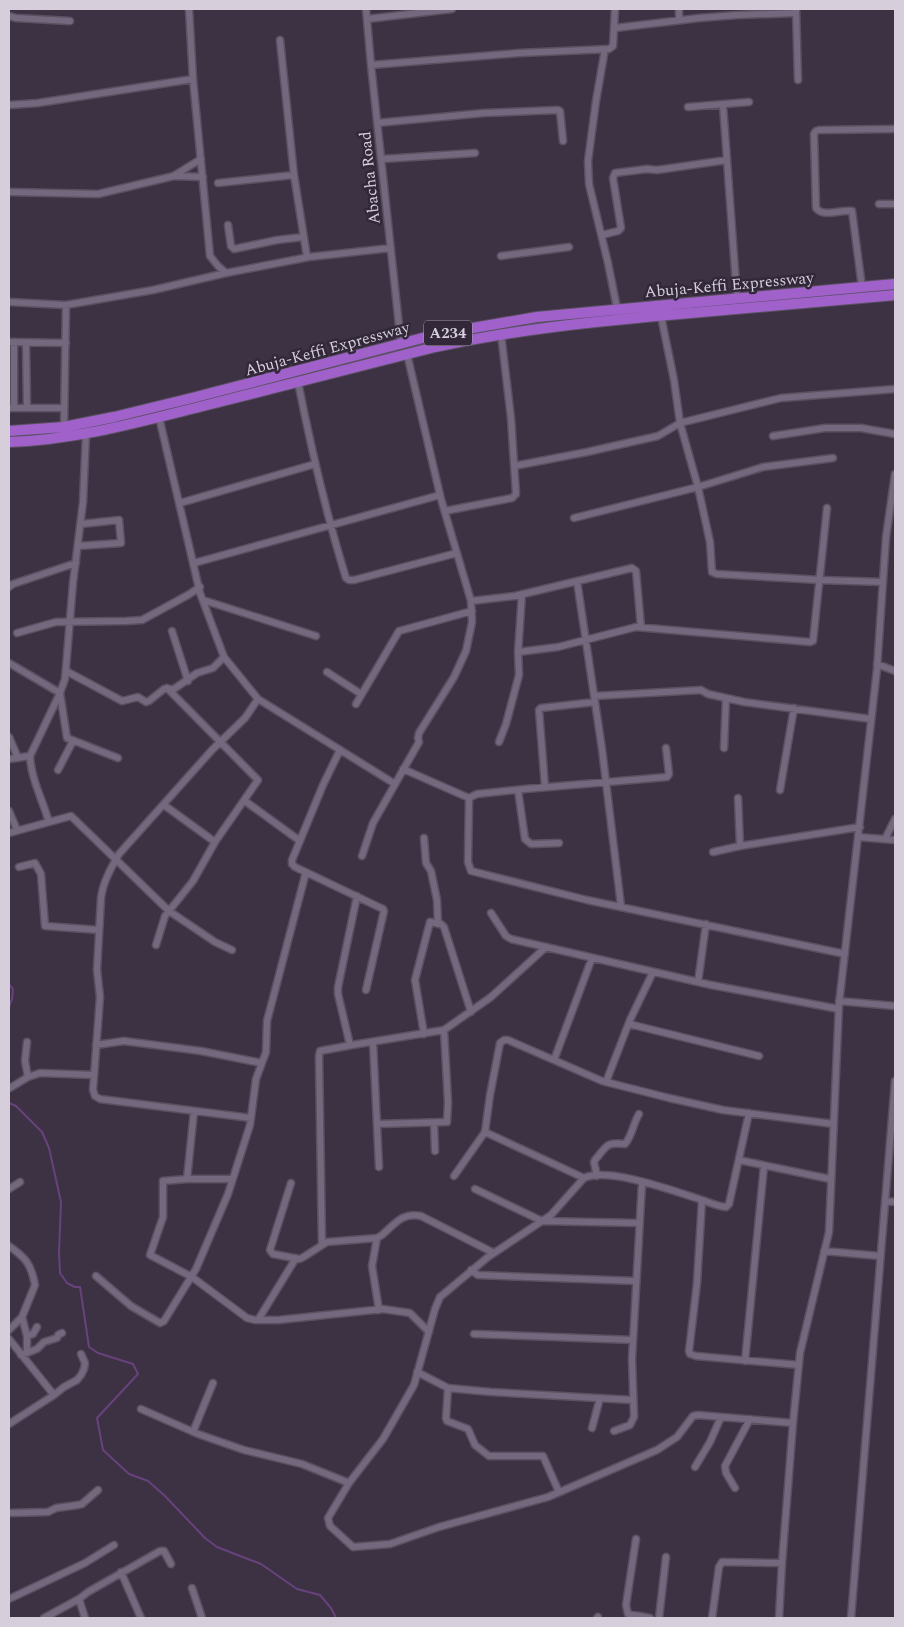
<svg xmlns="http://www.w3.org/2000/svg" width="904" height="1627" viewBox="0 0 904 1627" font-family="Spectral,serif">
	<rect width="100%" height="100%" fill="#3c3244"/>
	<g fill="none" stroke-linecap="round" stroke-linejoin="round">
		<!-- stream -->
		<path stroke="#68427c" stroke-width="2" d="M9 984 13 989 12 999 9 1007
			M9 1103 16 1106 42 1132 49 1148 61 1202 59 1252 60 1273 67 1283 75 1287H80L89 1347 98 1353 133 1364 138 1374 97 1418 103 1450 129 1474 148 1481 164 1495 205 1538 217 1547 261 1564 297 1589 320 1595 331 1608 336 1618"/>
		<!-- minor casing -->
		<g stroke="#595060" stroke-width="9">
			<path id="minor" d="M189 9 193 79 210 256 218 266 226 273
				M366 9 371 65 401 344
				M679 9V20
				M796 9 798 80
				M9 16 16 18 70 21
				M367 19 452 9
				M615 28 699 18 737 15 796 13
				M280 40 294 175 307 257
				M605 49 596 101 588 161 589 184 608 263 617 308
				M371 65 519 53 609 49 613 46 615 9
				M9 105 38 103 193 79
				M723 105 737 298
				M688 107 749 102
				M377 123 484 113 558 110 560 111 563 141
				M382 159 475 153
				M175 175 201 159
				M218 183 294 175
				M9 192 98 194 174 176 203 177
				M879 204H895
				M228 225 231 246 234 249 277 240 303 237
				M602 235 618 231 621 228 613 178 615 173 647 169 657 170 727 160
				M501 256 569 247
				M862 287 852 211C842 209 823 218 816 208L814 134 816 131 819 130 895 129
				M9 302 66 305 153 290 226 273 309 257 391 248
				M661 316 674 380 680 423 698 487 710 542 712 572 717 574 820 580 883 582
				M9 342 66 343
				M26 343 27 408
				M298 382C311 448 326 513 346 578L349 580H354L457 553
				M9 408H64
				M14 408V342
				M159 417 200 593 224 657 258 699 395 784
				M64 427 66 305
				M773 436 825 428H861L895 434
				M514 466 587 452 658 436 680 423 781 398 895 389
				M180 503 315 464
				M445 511 512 498 516 494 511 418 501 334
				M574 518 698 487 763 467 833 458
				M78 546 121 543 119 520 81 524
				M194 563 440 495
				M577 581 602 749 621 906
				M9 587 13 584 76 563
				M203 600 316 636
				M471 601 515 596 632 568 636 571 641 627
				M172 631 188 681
				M17 633 56 622 126 621 142 620 188 595 200 587
				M518 652 558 647 636 627 810 642 813 641 827 508
				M9 663 60 693 67 738 118 758
				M877 664 895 671
				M66 671 122 701 138 697 146 702 149 701 164 689H174L197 673 213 668 224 657
				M327 672 361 694
				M594 696 701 690 708 694 744 702 871 719
				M356 704 399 631 472 611
				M9 737 18 758
				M499 742 506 724 519 675 518 652 522 594
				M724 748 726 698
				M340 750 323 785 292 860V864L295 867 383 909 384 911 366 990
				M9 759 30 756
				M403 769 469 798 477 794 525 789 667 777 669 774 666 748
				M58 770 73 741
				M545 787 539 710 541 708 595 702
				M518 790 525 839 531 844 559 843
				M780 790 794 708
				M469 798 468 862 471 871 587 900 845 954
				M738 798 740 846
				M245 801 300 841
				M164 805 215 842
				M9 811 17 830
				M49 822C43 801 31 779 30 756L60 693 65 679 73 583 83 502 86 434
				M9 833 71 816 169 911 215 942 232 950
				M858 837 895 840
				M424 838 426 863 431 871 437 900 438 924
				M885 839 895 819
				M713 852 740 846 860 827
				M362 856 373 823 419 742 418 738 419 733 454 677 466 651 472 622 471 601 441 499 407 354
				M19 867 35 863 41 874 45 926 99 930
				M491 913 506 936 511 939 711 985 839 1009
				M156 945 165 916 193 881 215 842 258 780 167 688
				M698 982 706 924
				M839 1001 895 1006
				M629 1024 759 1056
				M424 1034 415 980 430 922 441 924 444 927 471 1012
				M27 1042 25 1061 28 1077
				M373 1042 379 1167
				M96 1045 124 1041 201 1051 262 1063
				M350 1045 338 994V987L357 896
				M554 1060 592 958
				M606 1082 630 1020 653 972
				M10 1088 28 1077 40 1073 94 1075
				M251 1118 100 1099 95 1096 93 1090 100 997 97 970 101 898C103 882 111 868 119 854L212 750 245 718 258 699
				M434 1123 435 1151
				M377 1124 447 1122 448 1102 444 1030
				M485 1132 584 1178C608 1167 671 1190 696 1198 706 1201 716 1206 726 1207L729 1204 749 1113
				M739 1160 830 1179
				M454 1176 485 1132 490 1095 500 1043 504 1040H508L602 1081 669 1098 723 1110 834 1124
				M597 1176 594 1162 595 1160C607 1146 605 1142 625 1144 632 1136 633 1124 639 1114
				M584 1178 551 1215 488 1257 440 1297 435 1309 414 1385 383 1439 349 1483 328 1518 330 1526 353 1547 390 1544 439 1527 548 1497 657 1450 677 1437 693 1416 698 1415 793 1423
				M187 1179 194 1111
				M232 1179H187L163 1181V1217L150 1255 192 1277 247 1318 255 1320H278L383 1309 410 1313 429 1332
				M291 1183 270 1250 273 1254 299 1259 302 1258 327 1242 377 1238 382 1235C395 1224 402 1212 421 1216L494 1253
				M9 1189 20 1182
				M475 1189 542 1221 639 1223
				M702 1200 697 1283 689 1351 690 1354 696 1356 799 1365
				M885 1201 895 1202
				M377 1238 372 1266 379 1310
				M322 1244 319 1056 320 1051 352 1045 444 1030 491 997 546 947
				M9 1246C26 1258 31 1264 35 1285L22 1317 9 1330
				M824 1251 880 1256
				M471 1270 478 1275 636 1281
				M96 1276 131 1306 160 1323 164 1321 196 1269 228 1194 250 1125 256 1079 266 1052 267 1021 306 872
				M22 1317 27 1336V1353
				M258 1320 296 1258
				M474 1334 633 1340
				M27 1336 33 1334 37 1327
				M9 1339 54 1395
				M21 1355 37 1349 44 1342 57 1338 58 1335 62 1333
				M745 1361 764 1166
				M417 1372 448 1388 491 1392 633 1400
				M448 1388 446 1418 447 1421 468 1429 475 1445 489 1456H543L559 1492
				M141 1409 198 1434 244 1450 302 1464 349 1483
				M9 1424 54 1395 64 1387 77 1380 81 1375 84 1369 85 1363 81 1354
				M592 1428 600 1398
				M614 1431 630 1425 634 1417 632 1359 642 1183
				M193 1432 213 1383
				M695 1467 710 1442 721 1417
				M735 1488 726 1473 725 1466 750 1419
				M9 1513 48 1512 56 1508 78 1505 82 1504 98 1490
				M636 1539 626 1605 628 1614 650 1618
				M121 1572 141 1618
				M192 1588 202 1618
				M9 1599 85 1563 114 1545
				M79 1599 85 1618
				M44 1618 79 1599 88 1592 160 1551H164L171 1564
				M597 1618 598 1617
				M659 1618 666 1557
				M712 1618 719 1567 722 1562 782 1563
				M779 1618 782 1563 793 1423 800 1353 829 1232 839 1004 877 669 886 537 895 474
				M851 1618 895 1081"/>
		</g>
		<!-- highway casing -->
		<g stroke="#595060" stroke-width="12">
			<path id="highway" d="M9 431 64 427 114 417 192 398 438 334 537 317 895 284
				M9 442C75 440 139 422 203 406 280 386 358 367 435 347 512 330 590 322 668 315 744 308 820 302 895 295"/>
		</g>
		<!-- minor -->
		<use href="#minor" stroke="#73687d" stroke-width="6"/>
		<!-- highway -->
		<use href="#highway" stroke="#a062ca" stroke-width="10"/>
	</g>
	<g text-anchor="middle" stroke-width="5" stroke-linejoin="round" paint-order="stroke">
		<!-- shield labels -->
		<rect fill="#32283a" stroke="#a59dab" stroke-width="1" x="424" y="320.5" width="48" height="25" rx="4"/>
		<g font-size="15" font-weight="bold" fill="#d6cfdb">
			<text x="448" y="338">A234</text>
		</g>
		<!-- street labels -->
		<g font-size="16" fill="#d6cfdb" stroke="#32283a">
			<text transform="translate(369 178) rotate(-96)" y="6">Abacha Road</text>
			<text transform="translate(729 284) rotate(-5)" y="6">Abuja-Keffi Expressway</text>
			<text transform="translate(327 348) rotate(-15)" y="6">Abuja-Keffi Expressway</text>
		</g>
	</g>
	<!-- border -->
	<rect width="904" height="1627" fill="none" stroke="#d6cfdb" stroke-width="20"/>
</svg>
